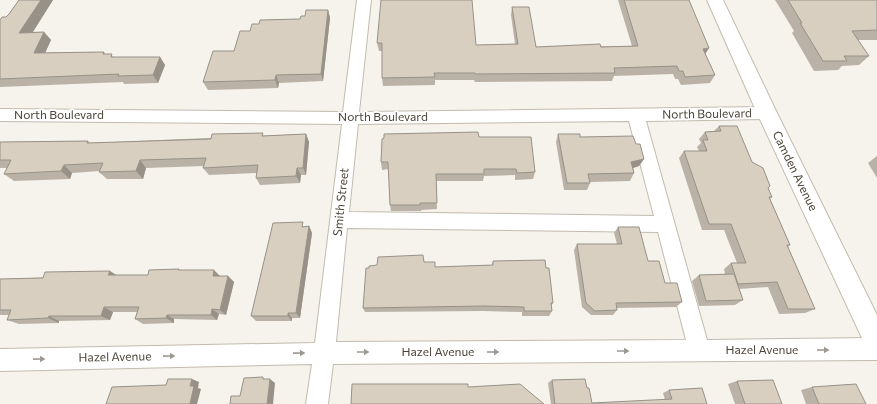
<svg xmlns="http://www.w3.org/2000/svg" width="877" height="404" viewBox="0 0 877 404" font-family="Commissioner,sans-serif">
	<rect width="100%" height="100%" fill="#f6f3ec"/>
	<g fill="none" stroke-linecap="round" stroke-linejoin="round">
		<!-- minor casing -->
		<g stroke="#c2bbae" stroke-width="2">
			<path id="minor" d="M357 0H371L359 112 767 107 773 109 775 113 773 117 767 119 646 121 707 340 877 338V360L333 364 328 404H306L312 364 0 371V349L315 343 342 124 0 121V109L343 112ZM629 121 654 216 349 212 358 124ZM347 228 658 232 686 340 336 342Z"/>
		</g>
		<!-- tertiary casing -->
		<g stroke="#c2bbae" stroke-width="2">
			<path id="tertiary" d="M707 0H723L777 113 877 315V355L868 351 757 113Z"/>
		</g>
		<!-- minor -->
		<use href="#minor" fill="#fff" fill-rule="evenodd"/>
		<!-- tertiary -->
		<use href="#tertiary" fill="#fff" fill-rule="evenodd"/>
	</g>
	<!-- wall -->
	<path fill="#bab2a6" d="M19 0H53L33 32H44L51 40 45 53 104 52 105 54 114 57H160L165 65 158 83 124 84 123 82 0 87V20L6 17 9 14Z
		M618 0H689L705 54 715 75 710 83 681 85 678 79H675L673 74 614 76 612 81 475 82 474 80H435V85L383 86 382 78V51H379L377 43 476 45 515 44 511 15 512 7 536 47 632 46Z
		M775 0H877V40H858L869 56 859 65 842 66 838 70 814 71 792 33 794 31Z
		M328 10 330 18 323 81 279 83 278 88 208 90 203 82 234 51 250 31 259 24 300 19 305 16Z
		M719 126 752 162 770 186 768 188 772 197 770 199 790 245 788 247 815 309 805 313 779 314 768 287 739 289 743 300 735 305 699 306 692 281 699 275 725 274 724 269 731 263H737L724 230H702L679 158 684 151H699L697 147 701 143 699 139 705 132 714 131Z
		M306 134 309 142 306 175H301L300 183 260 185 256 178 257 173 209 175 203 168 204 166 146 168 143 179H107L99 172V171L72 173 70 179 14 181 4 174 8 168H0V142L88 141 90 143Z
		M558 134 636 144 644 159 639 166 633 168 634 173 630 181 590 182V183L587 190H564L556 142Z
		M479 137 535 172 533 179 515 180V175L484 176 483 181H436L437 209 421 210V211H391L390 205 389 169 382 170 381 162Z
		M877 156V178L868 163Z
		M305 226H309L312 233 300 318H292V321H256L251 316Z
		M618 227 648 261 665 283 682 302 676 307 617 308V310L613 315H591L582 307 574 250 577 244H617L614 233Z
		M493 261 546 268 553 303 551 306 552 311 549 316H522V312L483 311 365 312 363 308 369 268 377 265 424 262 435 267 492 265Z
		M179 269 180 270 220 276H228L234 282 226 315 219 314 217 320 174 319V323L143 324 135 319 137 312H113L110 320 59 321V323L19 324 7 320 9 315H0V279L116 275H148Z
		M552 380 587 388 592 403 665 400 663 393 669 390 707 404H551L548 383Z
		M737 381 782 404H735L728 384Z
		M812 387 866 404H806L801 390Z"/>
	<!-- shaded-wall -->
	<path fill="#979187" d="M41 0H53L27 41 19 33Z
		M328 10 330 18 323 81 321 74Z
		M44 32 51 40 41 62 34 53Z
		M709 48 704 56 703 49Z
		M160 57 165 65 158 83 153 75Z
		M276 75 279 83 278 88 275 80Z
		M306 134 309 142 306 175 303 168Z
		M644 159 639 166 627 170 631 162Z
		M140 160 146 168 143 179 136 171Z
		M64 165 72 173 70 179 61 171Z
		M297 168 301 175 300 183 296 176Z
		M309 226 312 233 300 318 296 313Z
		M214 270 220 276H213Z
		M110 271 118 276 108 275Z
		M228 276 234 282 226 315 220 310Z
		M104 307 113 312 110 320 101 316Z
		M212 309 219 314 217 320 211 315Z
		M288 313 292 318V321L288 316Z
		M167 315 174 319V323L166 318Z
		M49 316 59 321V323L48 318Z
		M192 379 199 382 198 388 201 389 197 404H190V386Z
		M270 379 275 383 273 404H267Z"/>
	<!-- building -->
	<path fill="#d8cfc1" stroke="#979187" d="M19 0H41L19 33 44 32 34 53 104 52 103 54H112L111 57H160L153 75 118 76 119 74 0 79V20L2 17H6L9 14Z
		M381 0H472L476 45 518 44 512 7H529L536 47 600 44 601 47 638 46 624 0H689L709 48 703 49 715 75 685 77 683 71H679L677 66 614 68 615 73 476 74 475 73H434L435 77 382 78V43H377Z
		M788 0H877V30L852 31 869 56H844L847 61H823L800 23H802Z
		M306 10H328L321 74 276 75 275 80 203 82 213 51H234L240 31H250L252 24H259L260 20 300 19 301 16H305Z
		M719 126H737L752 162 763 168 770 186 768 188 772 197H769L790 245H787L815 309H788L777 282 738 284 731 263H746L731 224H709L684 151H707L703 140H708L705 132 721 131Z
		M478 132 479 137H531L535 172 517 173 516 169H484V174H436L437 203H420V205H390L388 162H381L382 139 384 138V134Z
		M263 133 262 136 306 134 303 168H297L296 176 256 178 258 165 203 168 206 158 140 160 136 171 99 172 103 163 64 165 61 171 4 174 11 160H0V142L88 141 87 143 211 139 212 134Z
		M558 134H580V137L633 136 636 144H640L644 159 631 162 634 173 588 174 590 183H567Z
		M303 222 302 227 309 226 296 313H288V316H251L273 223Z
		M618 227H639L648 261H659L665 283H677L682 302 616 303 617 310 595 311 586 303 577 244H622Z
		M423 255 424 262H435V267L493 265V261L545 260 546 268H549L553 303H551L552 311H524V307L484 306 363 308 366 268H369V266L377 265 378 257Z
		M179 269 178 270H214L213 276H228L220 310 212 309 211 315H167L166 318 135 319 139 307H104L101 316H49L48 318 7 320 11 310H0V279L43 278 45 272 110 271 108 275H148L149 270Z
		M734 274 743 300 706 301 699 275Z
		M263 377V379H270L267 404H230L231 396H240L244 378Z
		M168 379H192L190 386H194L190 404H193H106L112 387 166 385Z
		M585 379 587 388H589L592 403 672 399 669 390 702 388 707 404H555L552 380Z
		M773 380 782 404H745L737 381Z
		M352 384H468V387L520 384 544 404H351Z
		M856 384 866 404H819L812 387Z"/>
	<!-- one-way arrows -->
	<defs><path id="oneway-solid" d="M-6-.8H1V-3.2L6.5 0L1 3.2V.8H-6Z"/></defs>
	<g fill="#9c9892">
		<use href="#oneway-solid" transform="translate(823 350)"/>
		<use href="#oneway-solid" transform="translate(623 351)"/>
		<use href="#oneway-solid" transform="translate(363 352)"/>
		<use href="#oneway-solid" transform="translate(493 352)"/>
		<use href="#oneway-solid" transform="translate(299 353) rotate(-1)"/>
		<use href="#oneway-solid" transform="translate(169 356) rotate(-1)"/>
		<use href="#oneway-solid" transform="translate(39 359) rotate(-1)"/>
	</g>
	<g text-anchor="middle" stroke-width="3.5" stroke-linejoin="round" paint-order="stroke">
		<!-- street labels -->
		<g font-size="12" fill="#4b4439" stroke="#fff">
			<text transform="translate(707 114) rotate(-1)" y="4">North Boulevard</text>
			<text x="59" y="119">North Boulevard</text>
			<text x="383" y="121">North Boulevard</text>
			<text transform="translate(795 171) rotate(64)" y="4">Camden Avenue</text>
			<text transform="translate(341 202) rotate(-84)" y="4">Smith Street</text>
			<text x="762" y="354">Hazel Avenue</text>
			<text x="438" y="356">Hazel Avenue</text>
			<text transform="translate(115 357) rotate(-1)" y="4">Hazel Avenue</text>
		</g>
	</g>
</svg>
